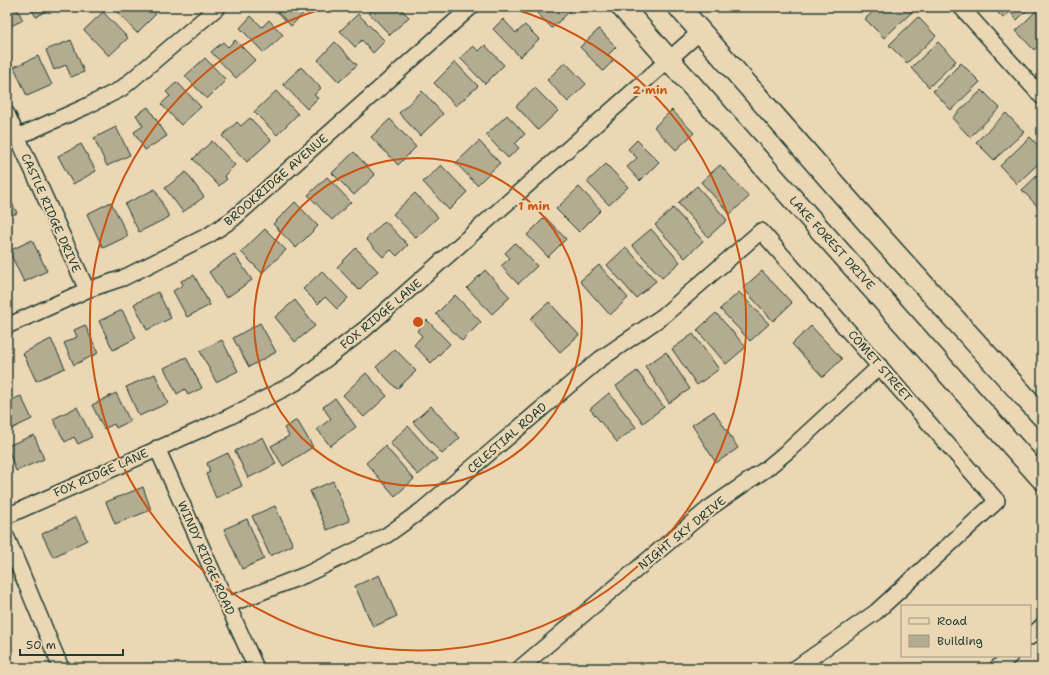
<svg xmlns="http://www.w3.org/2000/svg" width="1049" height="675" viewBox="0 0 1049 675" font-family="'Shantell Sans',sans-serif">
	<rect width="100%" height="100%" fill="#ecd7b5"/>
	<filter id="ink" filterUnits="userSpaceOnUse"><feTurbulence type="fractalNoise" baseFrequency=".025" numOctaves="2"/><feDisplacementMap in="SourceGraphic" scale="8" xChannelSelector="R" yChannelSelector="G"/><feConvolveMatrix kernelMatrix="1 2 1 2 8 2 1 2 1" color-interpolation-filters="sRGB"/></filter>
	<g filter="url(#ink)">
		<!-- building -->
		<path fill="#b3ac91" stroke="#1f3d34" d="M7 7H16L23 20 7 28Z
			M30 7H52L36 17Z
			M119 7H150L156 14 137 33 115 10Z
			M273 7H308L309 8 291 26Z
			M375 7H399L409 17 390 35 369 13Z
			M531 7H566L570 11 552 28Z
			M878 7H907L912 12 884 38 865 19Z
			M992 7H1030L1017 20 1010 12 1003 18Z
			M1040 7H1042V42L1034 50 1016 31Z
			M103 12 128 38 109 56 84 30Z
			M358 14 385 41 373 53 362 40 355 47 340 31Z
			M251 16 262 27 269 20 283 35 264 53 240 28Z
			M918 17 936 36 907 63 889 45Z
			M503 19 516 33 525 25 539 39 520 57 493 29Z
			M599 29 616 47 608 55 613 61 603 71 580 47Z
			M71 40 84 72 71 77 66 65 54 70 46 50Z
			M235 40 255 60 236 78 211 52 223 42 228 47Z
			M335 42 357 65 339 82 318 60Z
			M938 42 956 61 929 87 911 68Z
			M485 45 504 65 485 84 460 58 473 46 479 51Z
			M38 56 52 85 27 96 14 67Z
			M205 58 226 80 207 99 185 76Z
			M455 62 478 86 456 106 434 83Z
			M565 62 586 84 568 102 547 80Z
			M961 63 980 82 951 110 933 91Z
			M301 67 321 88 314 95 318 98 307 109 283 84Z
			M177 82 201 107 181 125 161 104 170 96 166 92Z
			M535 88 558 111 538 130 516 106Z
			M982 90 1000 108 970 137 952 118Z
			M276 91 298 114 277 135 254 112Z
			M422 91 443 114 420 136 399 113Z
			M148 107 167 136 145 150 134 132 143 126 136 115Z
			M672 110 694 133 676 150 654 127Z
			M1006 113 1024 132 994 160 976 142Z
			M507 115 525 134 515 144 519 148 508 158 486 135Z
			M250 118 271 140 247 162 222 136 237 122 241 126Z
			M390 119 416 147 398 165 371 137Z
			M116 127 130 155 107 166 94 138Z
			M1030 137 1042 150V160L1017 184 1000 166Z
			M637 140 659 162 640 181 627 167 637 158 628 149Z
			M212 141 235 165 224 176 227 179 219 186 193 159Z
			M479 141 500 163 477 185 456 163Z
			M81 144 96 171 73 184 58 156Z
			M354 152 375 175 354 195 332 173Z
			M606 164 628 187 609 205 587 182Z
			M441 165 467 192 449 210 423 182Z
			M720 165 749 197 730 214 701 182Z
			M1042 171V208L1040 209 1022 190Z
			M186 172 204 197 183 212 165 188Z
			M327 177 351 202 332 220 308 195Z
			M697 186 727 220 708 237 678 203Z
			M579 187 601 210 579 232 556 209Z
			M155 189 169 217 139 232 125 204Z
			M415 193 438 217 416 238 393 214Z
			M10 199 17 213 7 218 11 226 7 228V201Z
			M111 202 128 236 103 248 87 214Z
			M295 202 318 226 296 248 273 224Z
			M673 208 703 241 685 258 655 225Z
			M545 217 566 239 548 257 527 235Z
			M385 221 408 245 397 256 391 250 383 257 366 239Z
			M265 229 286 250 262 273 241 252Z
			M651 229 680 262 662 278 632 245Z
			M32 240 47 271 24 282 9 251Z
			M515 243 537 266 518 284 501 266 510 258 505 253Z
			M626 247 656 281 636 298 607 265Z
			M356 248 378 271 359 290 337 267Z
			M234 254 252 280 226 298 209 272Z
			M599 265 628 298 610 315 580 281Z
			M485 270 510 297 492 314 467 288Z
			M322 271 348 298 337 309 325 297 318 304 303 289Z
			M762 271 792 303 773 321 743 288Z
			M194 275 210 305 187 317 173 291 183 285 181 281Z
			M158 292 171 318 147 330 134 304Z
			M739 292 769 324 750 341 720 309Z
			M455 295 481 322 462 341 436 314Z
			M295 300 315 326 295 342 275 317Z
			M549 302 579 335 560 352 530 319Z
			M122 310 136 338 113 350 99 321Z
			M716 313 746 347 726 364 697 330Z
			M427 320 450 344 431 363 414 345 422 336 417 331Z
			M260 323 276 352 249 367 233 338Z
			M85 325 98 353 74 365 64 343 77 337 74 330Z
			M811 326 842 359 823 377 792 344Z
			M693 334 719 369 697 385 672 349Z
			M51 339 65 368 36 381 23 353Z
			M222 340 238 371 216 382 200 351Z
			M395 349 416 371 397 389 376 367Z
			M666 352 690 389 669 403 645 366Z
			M186 357 202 388 188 395 185 389 177 394 164 368Z
			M637 371 664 407 643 423 616 386Z
			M366 373 387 396 364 417 343 395Z
			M155 374 168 403 139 416 126 387Z
			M116 393 130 421 116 428 114 424 104 429 92 405Z
			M609 393 636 427 617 442 590 409Z
			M21 396 32 419 7 431V402Z
			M335 398 356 427 330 446 317 429 331 419 323 407Z
			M431 406 460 438 442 454 413 422Z
			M77 407 92 437 78 444 74 437 65 442 53 419Z
			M714 411 738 448 716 463 692 425Z
			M297 420 313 447 283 466 271 446 289 436 284 428Z
			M408 426 437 459 418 475 390 443Z
			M34 435 44 459 16 471 7 446Z
			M263 437 276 464 248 478 235 451Z
			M385 446 414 479 395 496 366 463Z
			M228 453 242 486 216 498 206 474 210 472 207 463Z
			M333 481 350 521 327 530 310 491Z
			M143 487 151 510 115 524 106 502Z
			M275 506 293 545 270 556 252 516Z
			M76 517 87 540 53 557 42 534Z
			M247 519 264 559 242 569 224 529Z
			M379 575 397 616 373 627 355 586Z"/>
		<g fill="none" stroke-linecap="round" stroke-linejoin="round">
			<!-- street casing -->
			<g stroke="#1f3d34" stroke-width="18">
				<path id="street" d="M961 7 1042 97
					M7 114 87 290
					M17 137 85 107 121 89 218 7
					M7 326 87 290 123 278 209 235 233 219 471 7
					M157 448 256 668
					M7 516 229 417 295 383 365 329 701 31
					M7 538 61 668
					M228 605 305 575 387 535 422 510 599 360 663 316 761 231 997 501 876 612 796 668
					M1030 637 1042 626
					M520 668 708 509 766 469 789 450 880 366
					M997 668 1010 656"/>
			</g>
			<!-- secondary casing -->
			<g stroke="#1f3d34" stroke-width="24">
				<path id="secondary" d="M622 7 1042 479
					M679 7 883 240 1042 416"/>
			</g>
			<!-- street -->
			<use href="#street" stroke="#ecd7b5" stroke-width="15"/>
			<!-- secondary -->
			<use href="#secondary" stroke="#ecd7b5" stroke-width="21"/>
		</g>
	</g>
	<!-- distance rings -->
	<g fill="none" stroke="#ca5512" stroke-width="2">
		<circle cx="418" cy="322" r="164"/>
		<path d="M511 8A328 328 0 1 1 325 8"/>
	</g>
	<g text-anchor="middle" stroke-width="4" stroke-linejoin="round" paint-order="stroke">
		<!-- street labels -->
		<g font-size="12" fill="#1f3d34" stroke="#ecd7b5">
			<text transform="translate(276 180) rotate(-41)" y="4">BROOKRIDGE AVENUE</text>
			<text transform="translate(51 213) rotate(66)" y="4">CASTLE RIDGE DRIVE</text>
			<text transform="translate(832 243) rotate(48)" y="4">LAKE FOREST DRIVE</text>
			<text transform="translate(381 314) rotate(-40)" y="4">FOX RIDGE LANE</text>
			<text transform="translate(880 366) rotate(49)" y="4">COMET STREET</text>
			<text transform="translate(507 438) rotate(-41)" y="4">CELESTIAL ROAD</text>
			<text transform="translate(101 473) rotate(-24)" y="4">FOX RIDGE LANE</text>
			<text transform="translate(682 533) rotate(-39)" y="4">NIGHT SKY DRIVE</text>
			<text transform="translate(206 558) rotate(66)" y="4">WINDY RIDGE ROAD</text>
		</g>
	</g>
	<circle cx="418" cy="322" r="6" fill="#ca5512" stroke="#ecd7b5" stroke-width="2"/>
	<g font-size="12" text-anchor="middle" font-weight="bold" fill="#ca5512" stroke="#ecd7b5" stroke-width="4" stroke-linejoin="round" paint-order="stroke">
		<text x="650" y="94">2 min</text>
		<text x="534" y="210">1 min</text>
	</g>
	<!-- margin -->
	<rect width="1049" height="675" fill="none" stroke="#ecd7b5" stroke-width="24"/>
	<rect x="12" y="12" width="1025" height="651" fill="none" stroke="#1f3d34" stroke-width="1.5" filter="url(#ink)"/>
	<!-- legend -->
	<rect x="901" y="605" width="130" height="52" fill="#ecd7b5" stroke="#9a9981"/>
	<rect x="909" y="618" width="20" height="6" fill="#ecd7b5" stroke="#9a9981"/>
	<text x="937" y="625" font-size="12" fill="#1f3d34">Road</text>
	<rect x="909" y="635" width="20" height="12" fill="#b3ac91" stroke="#9a9981"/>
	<text x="937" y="645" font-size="12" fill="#1f3d34">Building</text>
	<!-- scale -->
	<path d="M20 649v6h103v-6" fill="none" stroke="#1f3d34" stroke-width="2"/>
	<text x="26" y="649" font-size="12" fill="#1f3d34" stroke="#ecd7b5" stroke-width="3" paint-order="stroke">50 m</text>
</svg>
